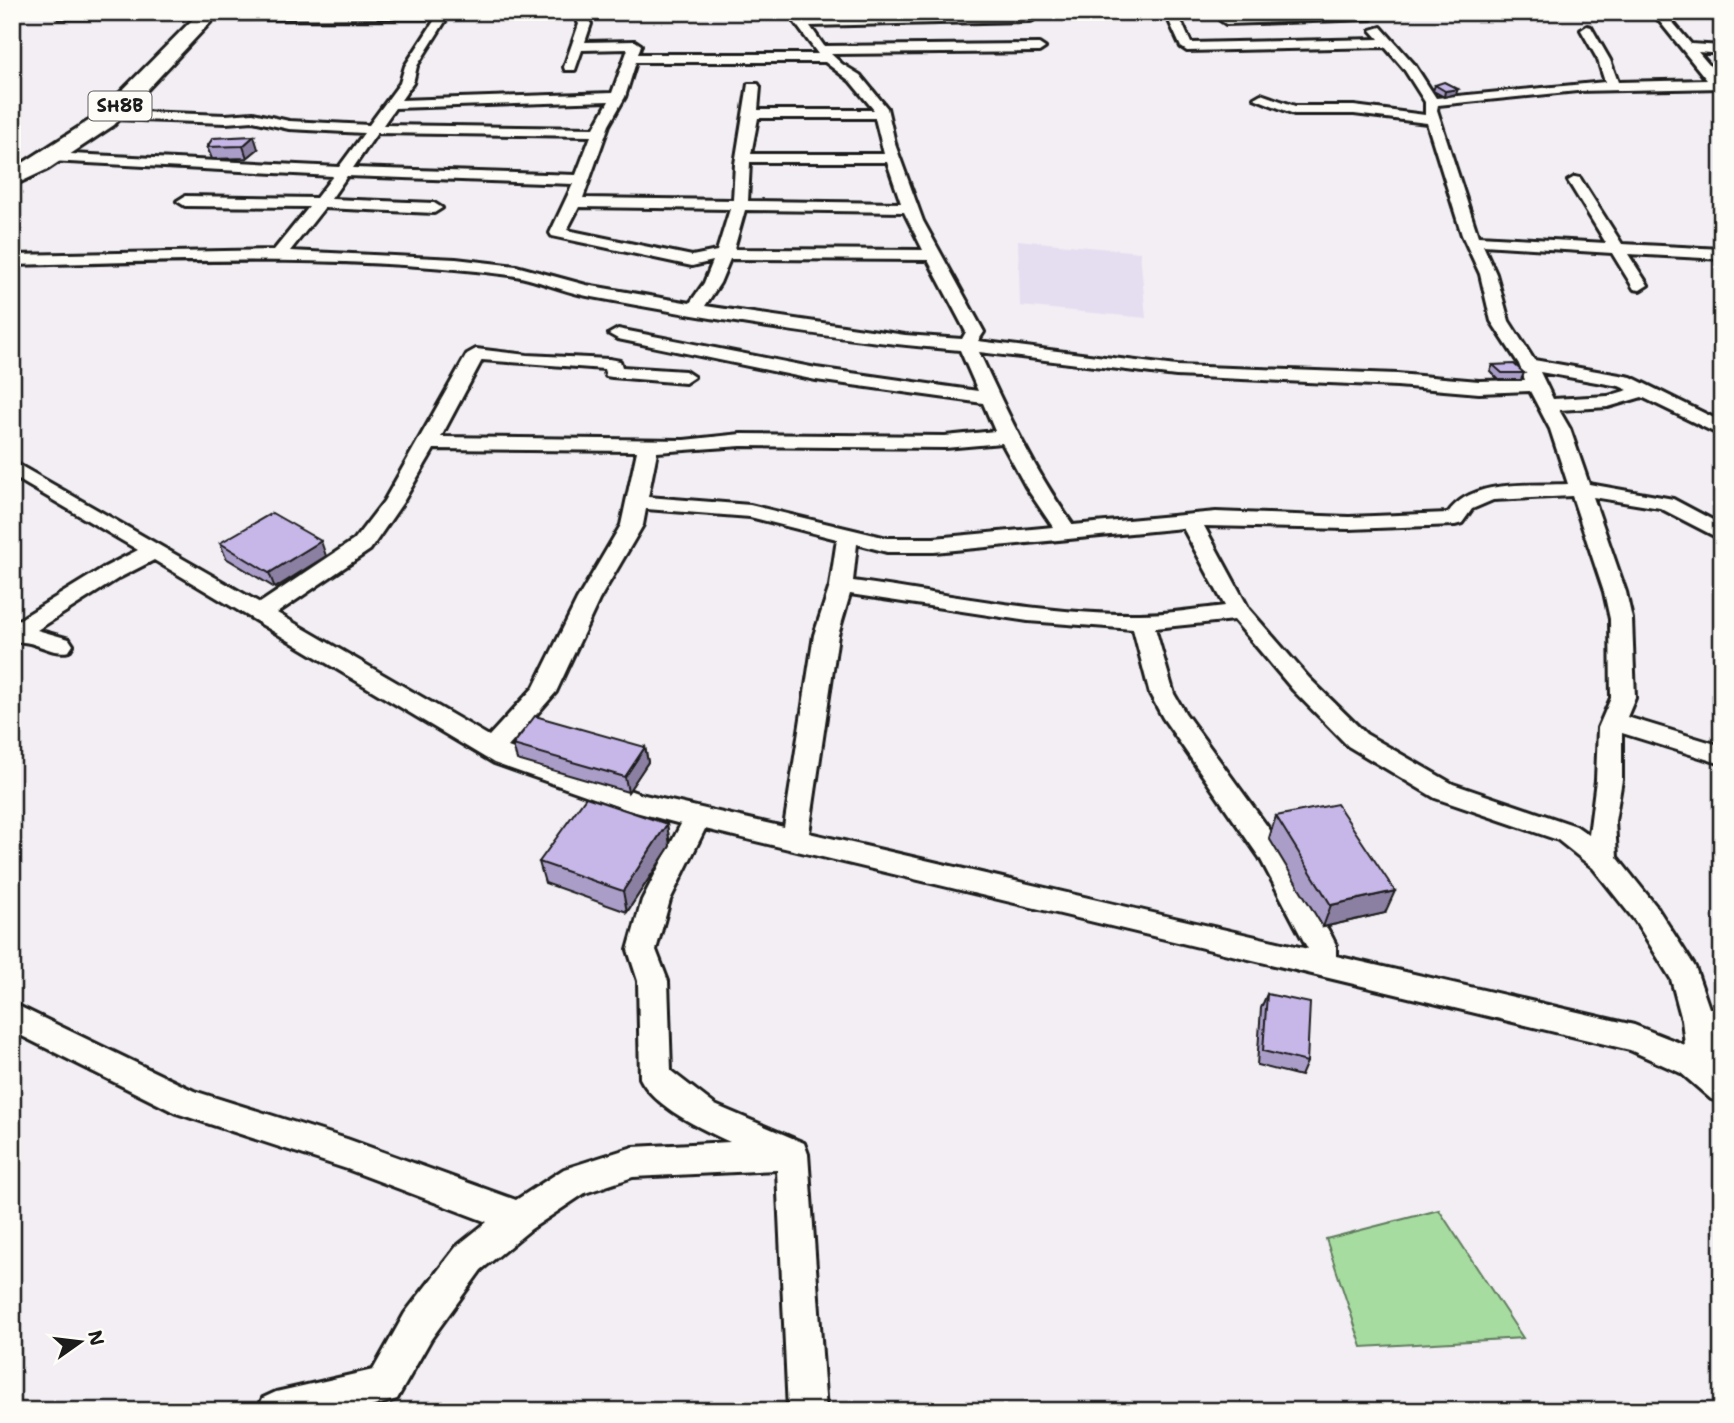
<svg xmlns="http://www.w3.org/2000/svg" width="1734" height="1423" viewBox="0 0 1734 1423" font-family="'Shantell Sans',sans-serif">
	<rect width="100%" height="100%" fill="#f2eef4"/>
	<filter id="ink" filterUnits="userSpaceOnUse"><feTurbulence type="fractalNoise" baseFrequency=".0143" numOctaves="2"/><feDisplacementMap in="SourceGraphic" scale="14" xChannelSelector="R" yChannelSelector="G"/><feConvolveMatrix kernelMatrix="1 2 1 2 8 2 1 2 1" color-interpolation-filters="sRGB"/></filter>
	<g filter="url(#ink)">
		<!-- built -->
		<path fill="#e5def0" d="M1018 240 1140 252 1146 318 1020 306Z"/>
		<!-- green -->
		<path fill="#a6dc9f" stroke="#617c5e" stroke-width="2" d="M1439 1210 1523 1338 1362 1347 1326 1239Z"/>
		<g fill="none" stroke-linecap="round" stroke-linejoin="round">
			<!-- minor casing -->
			<g stroke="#1c1c1c" stroke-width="6">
				<path id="minor" d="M205 12H451L417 66 413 83 401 100 612 93 628 49 582 50 575 70H565L564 67 579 24 572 12H584L591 24 585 42 635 41 641 45 638 54H818L787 12H799L804 19 1033 14V20L1029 21 810 26 824 46 1039 44 1045 48 1039 52 831 54 842 64 860 75 887 108 896 147 923 221 984 332 978 341 1176 366 1397 374 1479 381 1525 380 1519 364 1491 321 1480 274 1462 235 1427 123 1354 114H1294L1254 98 1261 94 1295 106H1354L1425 115V102L1404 69 1385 47 1187 51 1181 47 1165 12H1177L1191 43 1379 39 1371 30 1381 27 1414 64 1436 98 1605 82 1598 60 1581 30 1587 26 1591 27 1610 60 1618 82 1707 80 1652 12H1664L1691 44 1722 46V54L1698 52 1722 80V88L1577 91 1438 105 1437 110 1478 236 1606 243 1568 181 1575 177 1580 178 1622 244 1722 249V259L1628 254 1648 285 1640 290 1634 289 1612 253 1483 245 1496 274 1509 321 1534 360 1631 377 1722 422V436L1642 397 1608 407 1559 410 1570 429 1589 484 1673 499 1722 525V540L1660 508 1593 497 1626 592 1632 619 1635 698 1627 717 1722 746V764L1622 733V780L1615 821 1617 857 1656 906 1695 967 1709 1008 1722 1009V1035L1714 1034 1718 1066 1722 1069V1103L1711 1099 1681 1073 1630 1050 705 829 670 900 656 950 668 981 671 1071 715 1105 804 1143 808 1154 826 1411H788L777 1170 633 1177 585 1193 531 1229 481 1270 431 1339 397 1399 357 1411H257L263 1398 276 1392 373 1370 405 1313 457 1246 487 1222 347 1169 176 1113 12 1031V1003L194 1091 347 1139 516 1200 564 1169 633 1147 730 1142C702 1129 654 1107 640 1078L638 981 628 950 642 900 681 824 628 810 494 763 154 560 119 578 37 630 69 639 73 645 69 651C50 656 32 637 12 643V624L103 568 138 550 12 476V461L260 603 354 540 384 501 467 354 476 349 527 355 609 359 620 361 622 367 685 371 694 377 685 383 612 377 606 376 604 369 482 360 441 437 684 440 741 434 945 436 995 431 983 403 816 380 618 339 609 334 618 329 816 368 978 391 960 350C835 340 711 319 587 296 561 291 537 279 510 275 345 254 178 261 12 265V255L274 250 309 207 185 206 177 201 185 196 316 198 333 176 50 161 43 157 50 153 339 167 364 133 289 129 253 121 226 123 111 119 104 115 111 111 226 115 253 113 289 121 369 125 400 83 405 66 436 18 208 19 202 15ZM636 62H825L850 81 874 110H758L760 87 758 84H748L735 164 733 200 583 198 609 125 625 97ZM609 101 594 128 383 125 395 108ZM758 118H875L884 154H751ZM377 133 591 136 576 175 353 168ZM750 162H887L901 203 748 201ZM347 176 573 184 550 233 552 236 692 266 713 261 704 283 690 303 586 285 516 266 456 259 290 251 324 208 434 213 442 208 434 203 331 199ZM579 207 730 209 717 251 692 256 567 230ZM745 210 904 212 923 250 734 249ZM730 259 928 260 966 332 962 339 905 335 705 306 720 283ZM979 352 1176 376 1397 386 1479 393 1530 391 1550 429 1568 484C1531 486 1472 478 1448 513L1349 517 1216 512 1073 525C1034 470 1007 413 979 352ZM1540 372 1619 386 1628 390 1608 396 1553 399ZM1002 443 1026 487 1053 527 934 538H887L750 505 648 497 657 452 741 446 945 448ZM434 449 637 451 621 525 577 600 534 687 489 736 277 613 370 550 403 502ZM1572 496 1604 592 1610 619 1611 698 1598 728 1596 780 1589 835 1576 826 1453 784 1366 734 1309 678 1249 609 1204 526 1349 529 1455 525 1462 523 1472 509 1493 500ZM646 509 750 517 837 539 830 586 814 635 784 827 640 794 508 747 556 692 599 600 643 525ZM1183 528 1225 606C1197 609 1168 614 1140 614 1044 615 948 594 853 581L857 544 887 552H934ZM850 594 1028 621 1133 629 1150 694 1163 718 1260 858 1308 949 809 833 838 635ZM1234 620 1293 690 1348 746 1435 798 1558 840 1593 868 1636 922 1671 979 1682 1020 1685 1045 1634 1025 1336 956V945L1332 937 1280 844 1185 713 1174 694 1155 628Z
					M1367 12 1371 13V19L1226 24 1220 20 1226 16Z
					M1684 12H1722V18L1690 16Z"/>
			</g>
			<!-- primary casing -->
			<g stroke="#1c1c1c" stroke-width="6">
				<path id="primary" d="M200 12H220L114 125 48 169 12 186V170L98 115Z"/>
			</g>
			<!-- minor -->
			<use href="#minor" fill="#fdfcf7" fill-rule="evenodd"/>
			<!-- primary -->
			<use href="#primary" fill="#fdfcf7" fill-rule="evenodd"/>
		</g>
		<!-- wall -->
		<path fill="#aa9dc8" stroke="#1c1c1c" stroke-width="2" d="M55 12H190L184 19 58 20Z
			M1435 85 1456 94 1444 97 1433 91Z
			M213 138 258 149 247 158 212 159 207 147Z
			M1493 365 1524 373 1521 380H1499L1490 371Z
			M220 543 326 556 275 588 226 558Z
			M513 745 645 747 648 762 628 792 517 760Z
			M1276 816 1385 913 1323 927 1269 838Z
			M667 824 670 846 627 912 545 883 539 862Z
			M1267 994 1307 1062 1301 1076 1257 1065 1261 1008Z"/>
		<!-- shaded-wall -->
		<path fill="#8b80a2" stroke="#1c1c1c" stroke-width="2" d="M182 12H190L184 19Z
			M1458 89 1456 94 1444 97 1445 91Z
			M254 136 258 149 247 158 243 146Z
			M321 541 326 556 275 588 269 573Z
			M645 747 648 762 628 792 625 777Z
			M667 824 670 846 627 912 623 891Z
			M1395 891 1385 913 1323 927 1331 905Z"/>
		<!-- building -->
		<path fill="#c6b7e8" stroke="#1c1c1c" stroke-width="2" d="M1444 82 1458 89 1445 91 1435 85Z
			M254 136 243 146 207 147 213 138Z
			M1514 364 1524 373H1502L1493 365Z
			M272 513 321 541 269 573 220 543Z
			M535 716 645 747 625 777 513 745Z
			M586 797 667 824 623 891 539 862Z
			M1337 804 1395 891 1331 905 1276 816Z
			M1267 994 1310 1003 1307 1062 1263 1051Z"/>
	</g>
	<g text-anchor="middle" stroke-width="5" stroke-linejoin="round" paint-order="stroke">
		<!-- shield labels -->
		<rect fill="#fdfcf7" stroke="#605f5e" stroke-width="2" x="88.5" y="91.5" width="63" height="29" rx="5"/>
		<g font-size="18" font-weight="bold" fill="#1c1c1c">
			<text x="120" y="112">SH8B</text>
		</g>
	</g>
	<!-- margin -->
	<rect width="1734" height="1423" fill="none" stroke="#fdfcf7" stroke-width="42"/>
	<rect x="21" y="21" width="1692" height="1381" fill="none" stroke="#1c1c1c" stroke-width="2.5" filter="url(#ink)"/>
	<!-- north arrow -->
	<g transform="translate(80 1342) rotate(76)" stroke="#fdfcf7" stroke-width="5" paint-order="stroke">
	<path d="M0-5L12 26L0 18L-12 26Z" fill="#1c1c1c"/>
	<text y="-10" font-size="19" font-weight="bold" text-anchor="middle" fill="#1c1c1c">N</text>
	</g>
</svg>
